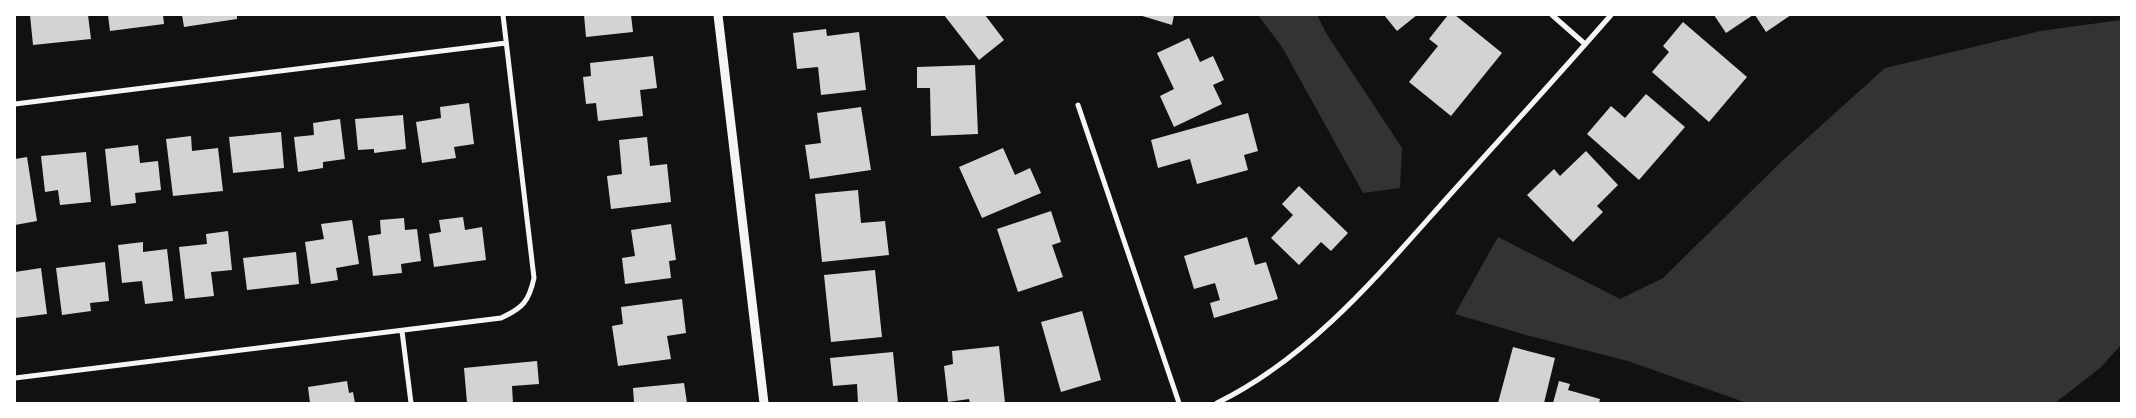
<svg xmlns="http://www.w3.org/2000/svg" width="2136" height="418" viewBox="0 0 2136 418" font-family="'Source Sans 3',sans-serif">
	<rect width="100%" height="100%" fill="#111"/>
	<!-- water -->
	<path fill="#333" d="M1258 15H1317L1326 33 1402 148 1400 188 1363 193 1282 47Z
		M2121 20V345L2100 368 2055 403H1747L1628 361 1526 335 1455 314 1498 237 1620 299 1663 278 1783 160 1885 68 2040 31Z"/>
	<!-- building -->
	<path fill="#d3d3d3" d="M30 15H88L91 39 33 45Z
		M108 15H163L164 24 110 31Z
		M182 15H237V19L184 27Z
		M584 15H631L633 32 586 37Z
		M944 15H985L1004 40 979 60Z
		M1139 15H1174L1172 25Z
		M1384 15H1417L1397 31Z
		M1448 15H1455L1502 53 1451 116 1409 82 1438 46 1429 39Z
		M1714 15H1753L1726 33Z
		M1755 15H1791L1766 32Z
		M1683 22 1747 77 1709 122 1652 72 1669 52 1663 46Z
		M826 29 827 36 859 32 866 90 821 95 818 67 797 69 793 33Z
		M1189 38 1200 62 1213 56 1224 80 1213 85 1222 104 1174 127 1160 96 1174 89 1157 53Z
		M653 56 657 88 640 90 643 116 598 121 596 103 586 104 583 77 591 76 590 63Z
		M975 65 978 134 931 136 930 88H917V67Z
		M1646 94 1685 127 1639 180 1587 134 1611 106 1625 118Z
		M469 103 474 144 454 147 456 158 422 163 416 122 441 118 440 107Z
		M861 107 871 170 810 179 805 145 821 143 817 113Z
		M1248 113 1258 151 1244 155 1248 170 1197 184 1190 159 1158 168 1151 140Z
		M403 115 406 149 374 153V149L358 150 355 119Z
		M340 119 345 159 323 162V168L298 172 294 137 314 135 313 123Z
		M281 132 284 168 233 173 229 137Z
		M191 136 192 151 218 148 223 191 173 196 166 139Z
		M647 137 650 166 667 164 671 202 611 209 607 176 622 174 619 140Z
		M138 145 140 163 158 161 161 190 135 193 136 203 111 206 105 149Z
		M1003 148 1015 175 1030 168 1041 193 982 218 959 167Z
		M1586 151 1618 185 1597 206 1603 212 1573 242 1527 195 1554 169 1560 176Z
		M86 152 91 202 60 205 58 190 45 192 41 156Z
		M27 157 37 221 15 225V159Z
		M1299 186 1348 233 1331 251 1321 242 1299 265 1271 238 1293 215 1282 204Z
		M858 190 861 223 885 221 889 255 822 262 815 194Z
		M1051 211 1061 242 1052 245 1063 277 1018 292 997 229Z
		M463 217 465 230 482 227 486 260 434 267 429 234 441 232 439 220Z
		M404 218 405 230 417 229 421 261 401 264 402 273 373 276 368 236 381 234 380 220Z
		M352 220 359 264 336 268 338 280 311 284 305 242 324 239 321 224Z
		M671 224 676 260 669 261 671 278 625 284 622 258 635 256 631 230Z
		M228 231 232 270 211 272 214 296 185 299 179 247 207 244 206 234Z
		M1247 237 1255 265 1266 262 1278 299 1214 318 1210 303 1220 300 1215 283 1194 289 1184 256Z
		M143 242V252L167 249 173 301 145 304 142 281 122 283 118 245Z
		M296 252 299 284 247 290 243 258Z
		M105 262 109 301 90 303 91 311 62 315 56 268Z
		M41 268 47 314 15 318V272Z
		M875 270 882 337 831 342 824 275Z
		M682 299 686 333 667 336 671 359 618 366 612 326 623 324 621 307Z
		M1082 311 1101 380 1061 392 1041 322Z
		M999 346 1005 403H970L969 399 948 402 944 366 953 364 952 351Z
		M1513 347 1555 358 1544 403H1498Z
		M893 352 898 403H858L857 384 833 386 830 358Z
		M537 361 539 384 512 386 513 403H467L464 368Z
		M347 381 349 393 353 392 355 403H310L308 387Z
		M1559 381 1570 384 1568 390 1600 399 1599 403H1553Z
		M684 383 687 403H634L633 388Z"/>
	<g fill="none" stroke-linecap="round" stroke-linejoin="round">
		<!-- minor -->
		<path stroke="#f5f5f5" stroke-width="5" d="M1552 15 1585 44
			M15 104 506 43
			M1078 105 1179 403
			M402 331 411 403
			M15 378 501 318C523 308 529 301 534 278L503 15
			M1217 403C1311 357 1379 274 1447 198 1502 137 1557 77 1611 15"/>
		<!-- tertiary -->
		<path stroke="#f5f5f5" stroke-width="9" d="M718 15 764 403"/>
	</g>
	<!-- border -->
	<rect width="2136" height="418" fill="none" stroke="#ffffff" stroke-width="32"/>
</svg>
